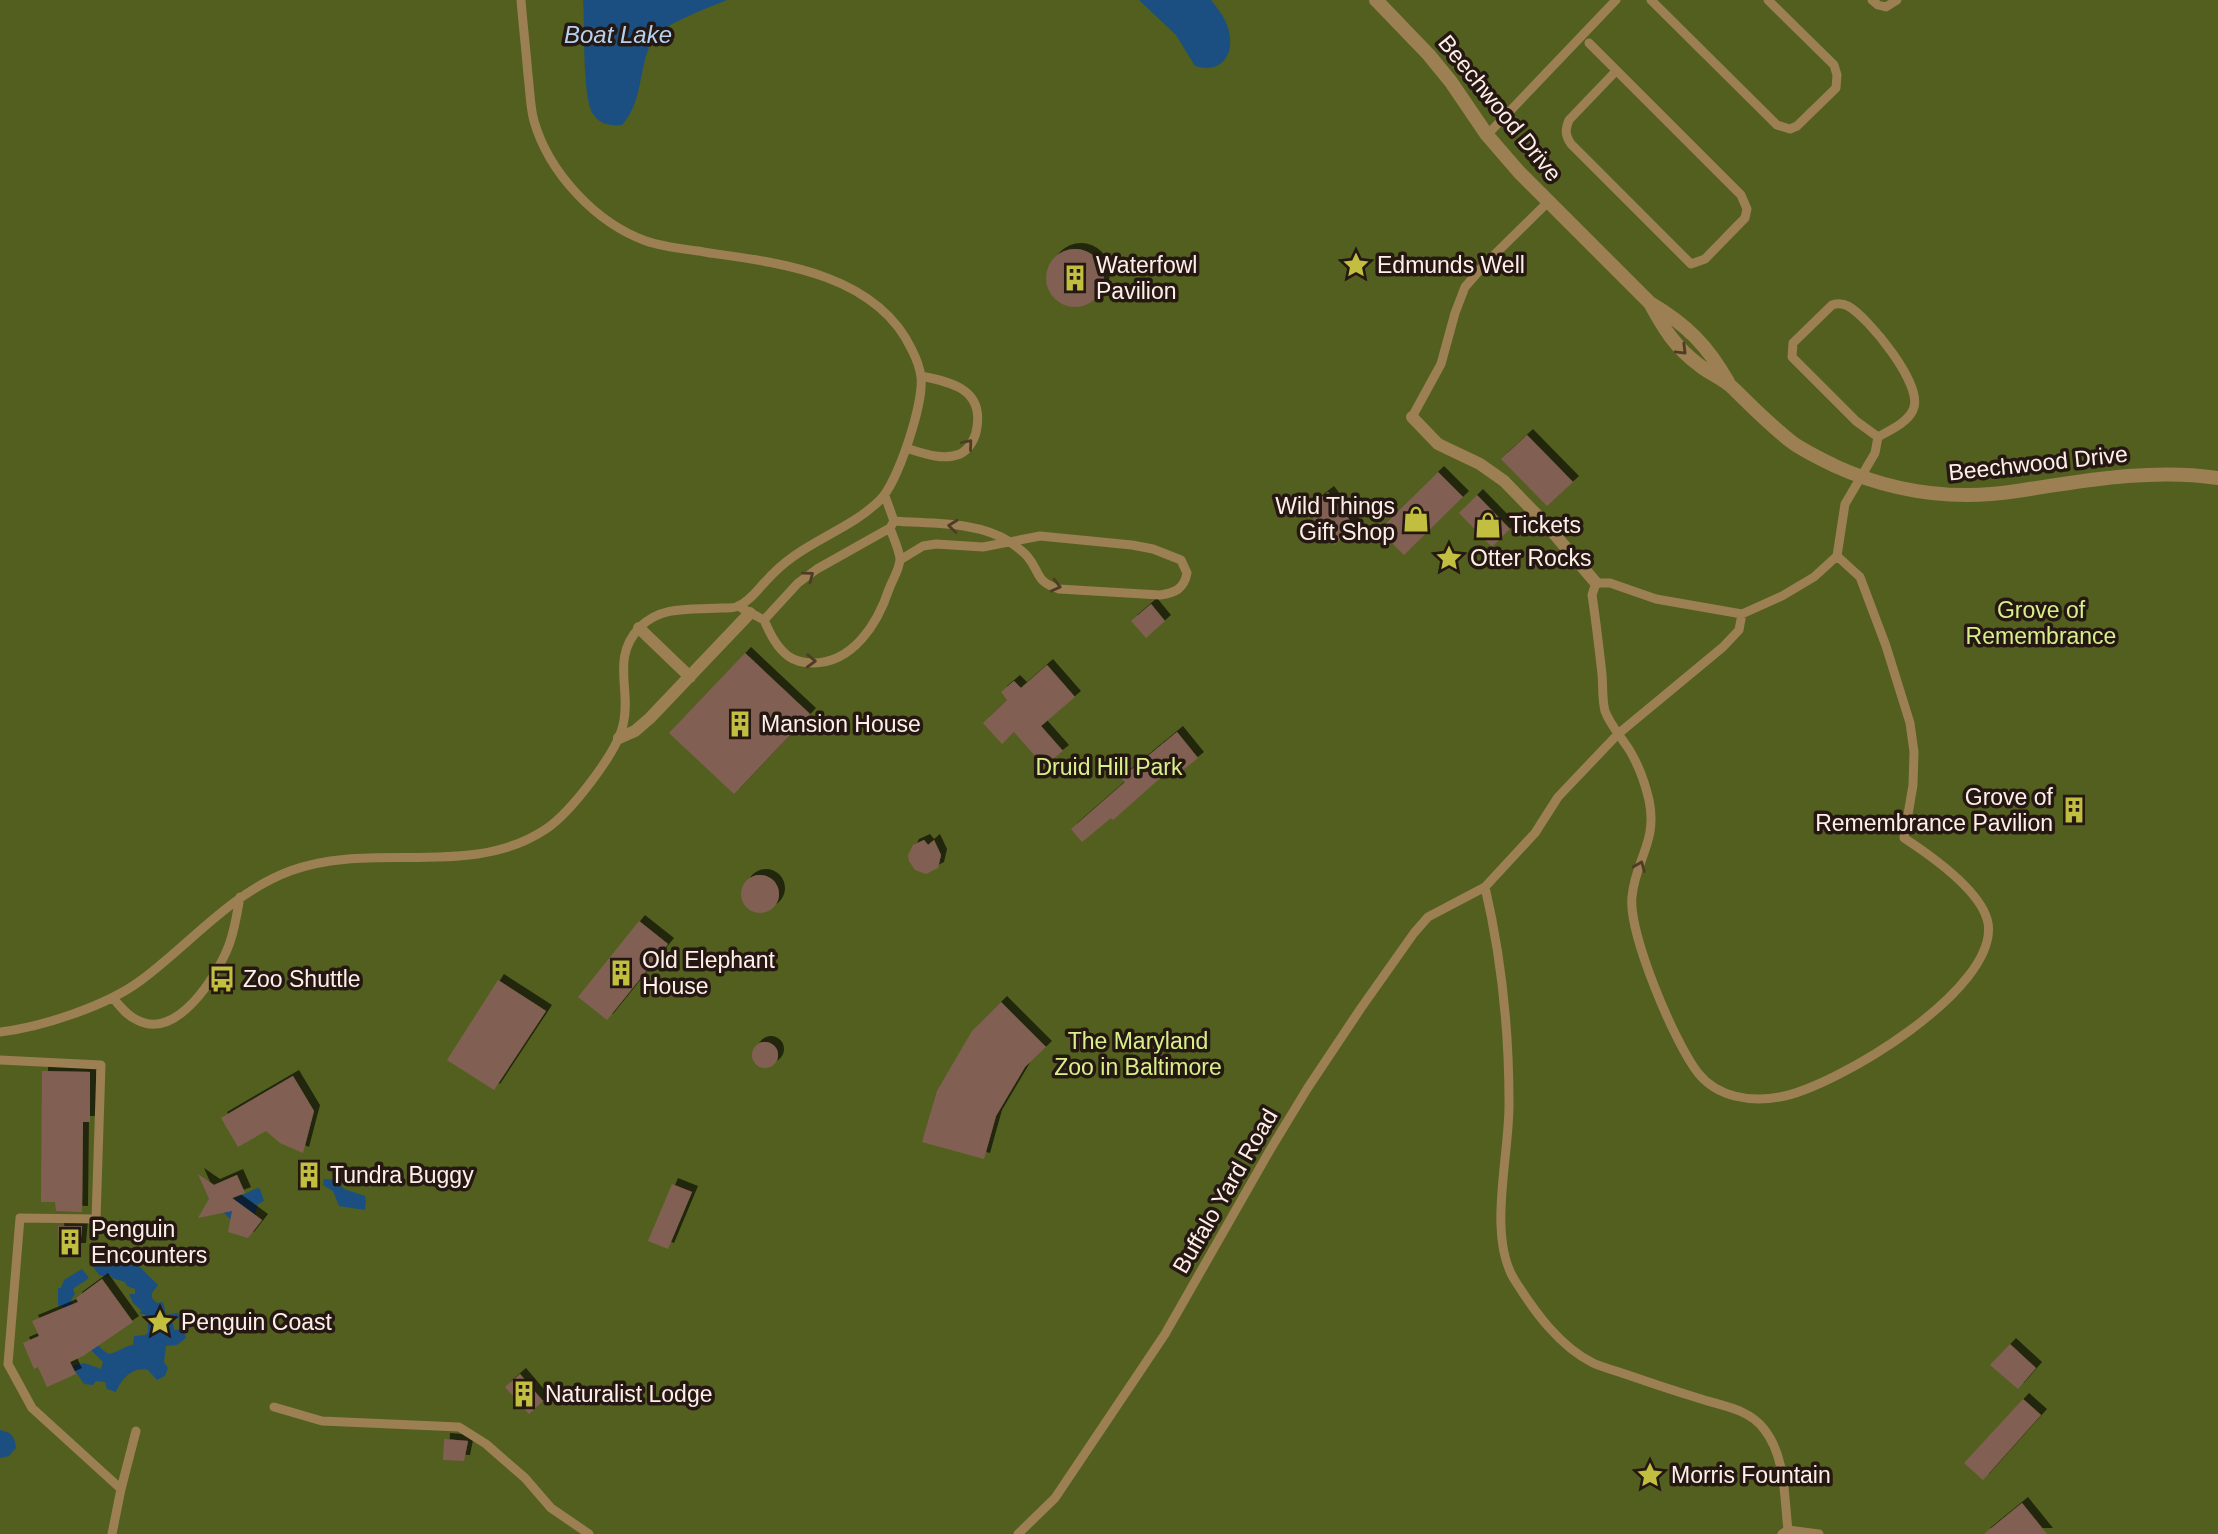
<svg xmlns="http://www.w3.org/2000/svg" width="2218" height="1534" viewBox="0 0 2218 1534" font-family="Helvetica,sans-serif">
	<defs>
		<filter id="shadow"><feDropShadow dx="6" dy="-6" stdDeviation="0" flood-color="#0009"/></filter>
	</defs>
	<rect width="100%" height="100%" fill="#492c1e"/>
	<!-- green -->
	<path fill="#525f1f" d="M0 0H2218V1534H0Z"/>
	<!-- water -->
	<path fill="#1b4f81" d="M583 0H727C710 7 670 22 658 34 637 55 646 100 622 125 611 126 600 125 593 114 582 97 585 24 583 0Z
		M1139 0H1211C1218 9 1225 17 1228 28 1236 54 1222 74 1195 66L1176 35Z
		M324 1179 336 1180 344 1189 365 1196 366 1201 365 1210 339 1206 333 1191 323 1185Z
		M257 1188 260 1189 264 1201 258 1204 255 1214H245L231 1220 223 1212 230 1201Z
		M103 1251H107L108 1258 132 1259 158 1285 152 1293V1298L157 1303 163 1302 166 1315 178 1313 180 1318 172 1320 174 1330 183 1329 186 1338 177 1345 166 1346 164 1362 168 1368 165 1376 157 1380 148 1370C131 1366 120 1382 116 1392L107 1389 105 1382 96 1381 93 1385 84 1384 72 1366 84 1363 101 1369 103 1362 90 1349 84 1352 62 1305 59 1307 58 1304V1288H61L64 1280 82 1269 89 1278 73 1289 75 1294 71 1300C80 1320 91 1344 109 1354 119 1352 124 1346 133 1345L134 1336 145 1335 148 1333V1319L144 1314H140L141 1310 133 1303 129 1294H135V1289L127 1286 125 1282 112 1278 111 1275 106 1277 99 1275 89 1261Z
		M0 1430C12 1432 15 1437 16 1448L9 1456 0 1458Z"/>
	<!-- building -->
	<path fill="#816152" filter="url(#shadow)" d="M1046 278a29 29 0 1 1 58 0a29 29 0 1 1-58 0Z
		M1527 435 1573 482 1547 506 1501 459Z
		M1438 472 1463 497 1404 555 1379 530Z
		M1328 492 1356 528 1334 545 1306 509Z
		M1477 495 1510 529 1492 547 1459 513Z
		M1151 604 1165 621 1146 638 1131 621Z
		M745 653 810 714 734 794 669 733Z
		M1047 665 1075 697 1041 726 1063 751 1044 766 1014 732 1002 744 983 723 1007 700 1001 692 1014 681 1021 688Z
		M1177 732 1198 758 1173 778 1167 772 1113 820 1111 818 1082 842 1071 829 1125 782 1121 778Z
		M924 840 928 845 934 840 941 855 938 868 926 874 915 870 909 861 908 855 913 845Z
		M741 894a19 19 0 1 1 38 0a19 19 0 1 1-38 0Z
		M639 921 668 944 607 1020 578 997Z
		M498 980 546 1011 494 1090 447 1060Z
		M1001 1002 1046 1047 1025 1067 996 1116 984 1159 922 1142 937 1091 972 1031Z
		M752 1055a13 13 0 1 1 26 0a13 13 0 1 1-26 0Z
		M42 1071 90 1072V1122H83L82 1212 56 1211 55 1202H41Z
		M293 1076 314 1111 303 1153 280 1143 266 1131 238 1147 221 1118Z
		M198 1174 214 1185 237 1175 245 1193 232 1198 262 1220 248 1238 228 1232 232 1211 198 1218 209 1199Z
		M672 1184 692 1192 668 1249 648 1241Z
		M58 1226H82L80 1249H59Z
		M102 1279 133 1322 83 1356 70 1362 76 1374 47 1387 38 1367 34 1369 23 1343 39 1336 32 1321 78 1302 76 1298Z
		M2010 1344 2036 1368 2018 1389 1990 1365Z
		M520 1374 543 1401 529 1414 505 1387Z
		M2023 1399 2041 1415 1983 1480 1964 1463Z
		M444 1439 468 1441 464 1461 443 1460Z
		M2022 1503 2047 1534H1984Z"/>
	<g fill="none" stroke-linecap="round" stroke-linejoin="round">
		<!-- service -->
		<path stroke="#9c7f52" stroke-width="9" d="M1651 0 1777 125 1790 129 1797 126 1836 88 1837 75 1834 65 1768 0
			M1872 0 1878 5 1886 7 1897 0
			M1589 43 1741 195 1747 209 1745 218 1705 259 1691 264 1571 144C1565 135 1565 130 1569 120L1616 71
			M1487 135 1616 0
			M1412 417 1441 364 1455 313 1465 287 1485 264 1548 202
			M906 448C922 453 943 461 960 454 970 449 976 437 977 427 983 389 951 382 921 376
			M894 521C931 524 978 521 1010 542 1015 546 1023 551 1027 556 1041 572 1034 581 1059 589L1160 595C1175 593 1184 589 1187 573L1181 560 1153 549 1132 545 1040 536 983 547 936 544 923 546 900 560
			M1837 556 1860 577 1886 646 1910 723 1914 752 1913 785 1904 838C1930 855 1982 891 1988 923 1999 989 1836 1087 1780 1097 1751 1102 1718 1098 1698 1073 1675 1044 1628 933 1632 897 1635 860 1658 842 1649 800 1645 783 1639 766 1630 751 1622 738 1610 725 1605 711 1602 700 1603 685 1602 674 1599 648 1596 621 1592 595L1596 583H1610L1656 599 1742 614 1782 596 1814 577 1837 556 1845 504 1875 453 1878 437C1890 430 1907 423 1913 410 1925 386 1868 317 1848 306 1842 303 1838 303 1832 305L1793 343 1792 357 1856 421 1878 437
			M738 606 764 620 798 583 817 569 890 528 894 521 885 496
			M764 620C770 633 776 647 788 656 795 661 804 663 813 663 853 663 878 623 889 589 892 581 900 568 900 559 899 549 893 537 890 528
			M1485 887C1502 960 1509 1027 1509 1102 1510 1154 1487 1234 1514 1279 1534 1311 1559 1346 1593 1363 1604 1368 1617 1371 1628 1375 1651 1383 1675 1391 1698 1398 1721 1406 1748 1408 1764 1429 1786 1457 1784 1497 1788 1530
			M113 998C120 1006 126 1015 137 1020 177 1041 217 976 229 945 235 929 237 913 240 897
			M0 1032C42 1027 106 1006 140 981 190 944 231 893 290 871 372 840 470 880 546 829 570 813 617 753 623 725 632 690 610 658 640 627 662 605 692 610 720 608 726 608 733 609 738 606 749 602 758 589 766 581 774 572 784 563 794 556 822 536 856 524 880 500 898 482 924 403 921 377 920 369 916 358 912 350 877 275 783 263 710 253 689 249 666 248 646 241 596 223 549 173 534 121 530 107 530 90 528 75 526 50 523 25 521 0
			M0 1060 101 1065 96 1219 20 1218 8 1364 32 1408 121 1489 112 1534
			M274 1407 322 1421 459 1427 486 1444 525 1478 551 1508 589 1534
			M121 1489 136 1431
			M1018 1534 1055 1498 1165 1334 1270 1150 1307 1089 1361 1008 1414 933 1428 917 1485 887 1535 833 1558 797 1618 734 1723 647 1739 630 1742 614
			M1782 1534 1788 1530 1819 1534"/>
		<!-- pedestrian -->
		<path stroke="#9c7f52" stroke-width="12" d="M1412 417 1438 444 1480 464 1504 481 1544 522 1596 583
			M639 628 690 677
			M619 738 635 731 650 718 750 613"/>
		<!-- minor -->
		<path stroke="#9c7f52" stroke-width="14" d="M1376 0 1429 55 1451 82 1487 135 1519 172 1650 303C1686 324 1708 346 1728 382
			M1650 303C1664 329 1675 347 1699 365 1710 374 1724 379 1734 389 1753 408 1772 427 1793 443 1806 452 1821 459 1835 466 1894 493 1953 501 2017 491 2083 481 2150 468 2218 478"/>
	</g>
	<!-- one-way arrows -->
	<defs><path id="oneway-chevron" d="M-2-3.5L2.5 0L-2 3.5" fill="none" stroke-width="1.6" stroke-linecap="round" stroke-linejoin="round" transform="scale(1.75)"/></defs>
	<g stroke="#4f3c28">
		<use href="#oneway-chevron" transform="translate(1682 350) rotate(45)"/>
		<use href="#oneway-chevron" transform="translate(968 444) rotate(-50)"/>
		<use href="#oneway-chevron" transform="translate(953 526) rotate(-174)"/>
		<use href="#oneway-chevron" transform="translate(809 576) rotate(-37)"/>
		<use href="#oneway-chevron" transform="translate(1056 586) rotate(14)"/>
		<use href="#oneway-chevron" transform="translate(811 661) rotate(2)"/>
		<use href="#oneway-chevron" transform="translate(1640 866) rotate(-68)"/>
	</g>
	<!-- icons -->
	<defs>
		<g id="sight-bare" transform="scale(2.1)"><path d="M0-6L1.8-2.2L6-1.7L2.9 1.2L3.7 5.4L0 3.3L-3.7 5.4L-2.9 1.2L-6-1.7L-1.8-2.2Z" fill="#c1be40" stroke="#251812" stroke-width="2.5" paint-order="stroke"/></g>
		<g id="building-bare" transform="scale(2.1)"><path d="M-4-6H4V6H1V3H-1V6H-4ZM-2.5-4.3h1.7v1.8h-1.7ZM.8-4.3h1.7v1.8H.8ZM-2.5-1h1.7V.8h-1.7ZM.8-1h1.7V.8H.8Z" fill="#c1be40" stroke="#251812" stroke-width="2.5" paint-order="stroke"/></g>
		<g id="shop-bare" transform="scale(2.1)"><path d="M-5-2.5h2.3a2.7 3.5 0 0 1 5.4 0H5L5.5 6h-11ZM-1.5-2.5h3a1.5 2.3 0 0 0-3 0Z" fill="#c1be40" stroke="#251812" stroke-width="2.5" paint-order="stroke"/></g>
		<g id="bus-bare" transform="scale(2.1)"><path d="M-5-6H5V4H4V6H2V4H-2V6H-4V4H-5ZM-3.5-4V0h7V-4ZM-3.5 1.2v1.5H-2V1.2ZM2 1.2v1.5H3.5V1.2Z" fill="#c1be40" stroke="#251812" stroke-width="2.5" paint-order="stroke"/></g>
	</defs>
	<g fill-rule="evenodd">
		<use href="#sight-bare" x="1356" y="265"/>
		<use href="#building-bare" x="1075" y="278"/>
		<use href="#shop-bare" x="1416" y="519"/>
		<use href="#shop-bare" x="1488" y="525"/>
		<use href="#sight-bare" x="1449" y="558"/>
		<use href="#building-bare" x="740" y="724"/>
		<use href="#building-bare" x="2074" y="810"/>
		<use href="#building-bare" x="621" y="973"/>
		<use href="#bus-bare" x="222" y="979"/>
		<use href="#building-bare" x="309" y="1175"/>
		<use href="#building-bare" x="70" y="1242"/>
		<use href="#sight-bare" x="160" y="1322"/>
		<use href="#building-bare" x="524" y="1394"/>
		<use href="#sight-bare" x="1650" y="1475"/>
	</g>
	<g text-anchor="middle" stroke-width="7" stroke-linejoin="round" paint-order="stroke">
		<!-- street labels -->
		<g font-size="23" fill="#ffefe8" stroke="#251812">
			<text transform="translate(1500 108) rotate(51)" y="8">Beechwood Drive</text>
			<text transform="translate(2038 463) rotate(-6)" y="8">Beechwood Drive</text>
			<text transform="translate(1225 1191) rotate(-60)" y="8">Buffalo Yard Road</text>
		</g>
		<!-- poi labels -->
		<g font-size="23" fill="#ffefe8" stroke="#251812" text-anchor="start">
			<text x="1096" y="273">Waterfowl<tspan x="1096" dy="26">Pavilion</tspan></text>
			<text x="1377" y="273">Edmunds Well</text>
			<text x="1395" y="514" text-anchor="end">Wild Things<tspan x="1395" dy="26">Gift Shop</tspan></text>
			<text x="1509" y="533">Tickets</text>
			<text x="1470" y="566">Otter Rocks</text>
			<text x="761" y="732">Mansion House</text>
			<text x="2053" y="805" text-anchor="end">Grove of<tspan x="2053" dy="26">Remembrance Pavilion</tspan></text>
			<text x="642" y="968">Old Elephant<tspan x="642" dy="26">House</tspan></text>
			<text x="243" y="987">Zoo Shuttle</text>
			<text x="330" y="1183">Tundra Buggy</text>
			<text x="91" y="1237">Penguin<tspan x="91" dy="26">Encounters</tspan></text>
			<text x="181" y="1330">Penguin Coast</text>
			<text x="545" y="1402">Naturalist Lodge</text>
			<text x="1671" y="1483">Morris Fountain</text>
		</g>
		<!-- park labels -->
		<g font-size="23" fill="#d9f08a" stroke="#251812">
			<text x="2041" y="618">Grove of<tspan x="2041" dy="26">Remembrance</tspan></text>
			<text x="1109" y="775">Druid Hill Park</text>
			<text x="1138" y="1049">The Maryland<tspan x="1138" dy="26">Zoo in Baltimore</tspan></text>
		</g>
		<!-- water labels -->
		<g font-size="24" font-style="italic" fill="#b5d1ef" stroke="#251812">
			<text x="618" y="43">Boat Lake</text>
		</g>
	</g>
</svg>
